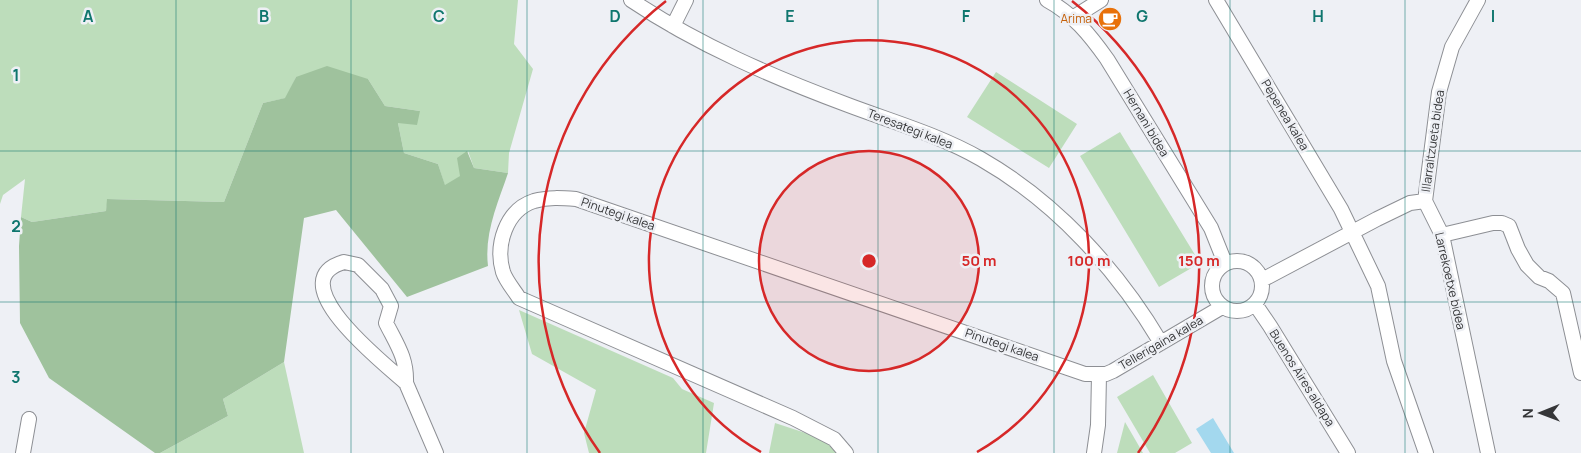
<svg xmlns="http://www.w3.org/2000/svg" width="1581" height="453" viewBox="0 0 1581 453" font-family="Manrope,sans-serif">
	<rect width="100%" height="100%" fill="#eef0f5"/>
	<!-- green -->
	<path fill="#bdddbb" d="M0 0H518L514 44 533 69 509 153 508 173 474 168 468 151 461 176 445 186 438 164 404 153 398 123 420 111 385 106 368 79 296 77 286 98 263 103 224 202 108 199 106 211 32 222 21 217 25 179 3 195 0 204Z
		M996 72 1077 124 1049 168 967 117Z
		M1120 132 1200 263 1159 287 1080 156Z
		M519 310 673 378 682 389 714 403 706 453H589L584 433 596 390 532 354Z
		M284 362 304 453H160L228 416 223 399Z
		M1153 375 1192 443 1175 453H1150L1117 397Z
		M1125 422 1143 453H1117Z
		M775 423 824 439 837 453H769Z"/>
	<!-- forest -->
	<path fill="#9fc29d" d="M327 66 368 79 385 106 420 111 417 125 398 123 404 153 438 164 445 185 460 176 457 158 467 151 474 168 508 173C498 203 484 233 488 266L407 297 336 210 304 218 284 362 223 399 228 416 160 453H155L49 378 20 323 19 246 21 217 32 222 106 211 107 199 224 202 263 103 285 98 296 77Z"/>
	<!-- water -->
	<path fill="#a3d8ee" d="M1213 418 1234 453H1211L1196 429Z"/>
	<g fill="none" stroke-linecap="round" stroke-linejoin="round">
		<!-- street casing -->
		<g stroke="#8d8f94" stroke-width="16">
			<path id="street" d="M631 0C698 45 773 77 848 105 893 122 939 135 981 159 1056 202 1117 269 1161 343
				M1047 0C1073 14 1090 35 1107 59L1211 228 1225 263
				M1216 0 1341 209 1378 286 1394 361 1426 453
				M1074 17 1101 0
				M673 26 686 0
				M1425 201 1442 235 1488 453
				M1425 201 1439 92 1452 47 1478 0
				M1442 235 1493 223H1502L1509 226 1518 249 1527 265 1539 277 1549 281 1563 293 1581 373
				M1212 286a25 25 0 1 1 50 0a25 25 0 1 1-50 0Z
				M344 262 358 265 382 289 391 306 386 323C397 345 407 358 406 383 385 364 278 281 344 262Z
				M1262 280 1377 219 1410 203 1425 201
				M1255 304 1270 326 1348 453
				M406 383 436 453
				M23 453 29 419
				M846 453 834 439 793 418 519 298C514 290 506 281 503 272 495 245 506 210 534 201 548 197 562 198 576 199L1085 374H1106L1113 371 1222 307
				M1094 453 1098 425 1099 375"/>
		</g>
		<!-- street -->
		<use href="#street" stroke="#fff" stroke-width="14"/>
	</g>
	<!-- grid -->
	<path fill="none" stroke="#0f766e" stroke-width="1" stroke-opacity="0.55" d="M176 0V453M351 0V453M527 0V453M703 0V453M878 0V453M1054 0V453M1230 0V453M1405 0V453M0 151H1581M0 302H1581"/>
	<!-- distance rings -->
	<circle cx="869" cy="261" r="110" fill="#d62828" fill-opacity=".12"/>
	<g fill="none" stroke="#d62828" stroke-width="2.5">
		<circle cx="869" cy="261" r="110"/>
		<path d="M761 452A220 220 0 1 1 977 452"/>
		<path d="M600 453A330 330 0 0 1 666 1M1072 1A330 330 0 0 1 1138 453"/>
	</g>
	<!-- icons -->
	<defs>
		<g id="cafe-disc" transform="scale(1.25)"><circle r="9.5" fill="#e8710a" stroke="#eef0f5"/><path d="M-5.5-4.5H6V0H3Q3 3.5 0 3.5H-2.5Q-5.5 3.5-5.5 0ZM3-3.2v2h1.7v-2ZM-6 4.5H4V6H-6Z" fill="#fff"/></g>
	</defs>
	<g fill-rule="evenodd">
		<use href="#cafe-disc" x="1110" y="19"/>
	</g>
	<g text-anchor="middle" stroke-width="5" stroke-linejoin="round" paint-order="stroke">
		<!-- food labels -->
		<g font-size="12" fill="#c56008" stroke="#eef0f5" text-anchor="end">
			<text x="1092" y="23">Arima</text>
		</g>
		<!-- street labels -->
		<g font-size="12" fill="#353638" stroke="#eef0f5">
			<text transform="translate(1285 115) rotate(59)" y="4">Pepenea kalea</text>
			<text transform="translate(1146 123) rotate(59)" y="4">Hernani bidea</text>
			<text transform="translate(910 129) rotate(21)" y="4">Teresategi kalea</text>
			<text transform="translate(1433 141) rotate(-82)" y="4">Illarraltzueta bidea</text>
			<text transform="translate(618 214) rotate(19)" y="4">Pinutegi kalea</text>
			<text transform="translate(1450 281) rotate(77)" y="4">Larrekoetxe bidea</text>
			<text transform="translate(1161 343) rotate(-30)" y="4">Tellerigaina kalea</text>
			<text transform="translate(1002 345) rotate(19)" y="4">Pinutegi kalea</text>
			<text transform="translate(1302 378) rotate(58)" y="4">Buenos Aires aldapa</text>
		</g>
	</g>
	<g font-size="16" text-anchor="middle" font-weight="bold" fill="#0f766e" stroke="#eef0f5" stroke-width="5" stroke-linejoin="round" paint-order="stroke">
		<text x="88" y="22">A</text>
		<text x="264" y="22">B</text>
		<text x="439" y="22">C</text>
		<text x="615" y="22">D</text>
		<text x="790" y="22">E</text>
		<text x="966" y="22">F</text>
		<text x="1142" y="22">G</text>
		<text x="1318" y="22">H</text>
		<text x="1493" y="22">I</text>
		<text x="16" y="81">1</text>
		<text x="16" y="232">2</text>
		<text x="16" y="383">3</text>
	</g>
	<circle cx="869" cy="261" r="8" fill="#d62828" stroke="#eef0f5" stroke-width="2.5"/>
	<g font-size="15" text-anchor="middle" font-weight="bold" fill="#d62828" stroke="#eef0f5" stroke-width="5" stroke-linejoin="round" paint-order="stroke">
		<text x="979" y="266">50 m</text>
		<text x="1089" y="266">100 m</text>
		<text x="1199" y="266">150 m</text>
	</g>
	<!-- north arrow -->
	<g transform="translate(1541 413) rotate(269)" stroke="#eef0f5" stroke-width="4" paint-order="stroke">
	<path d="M0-4L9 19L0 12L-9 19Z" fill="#353638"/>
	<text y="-8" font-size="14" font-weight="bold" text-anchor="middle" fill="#353638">N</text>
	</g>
</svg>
